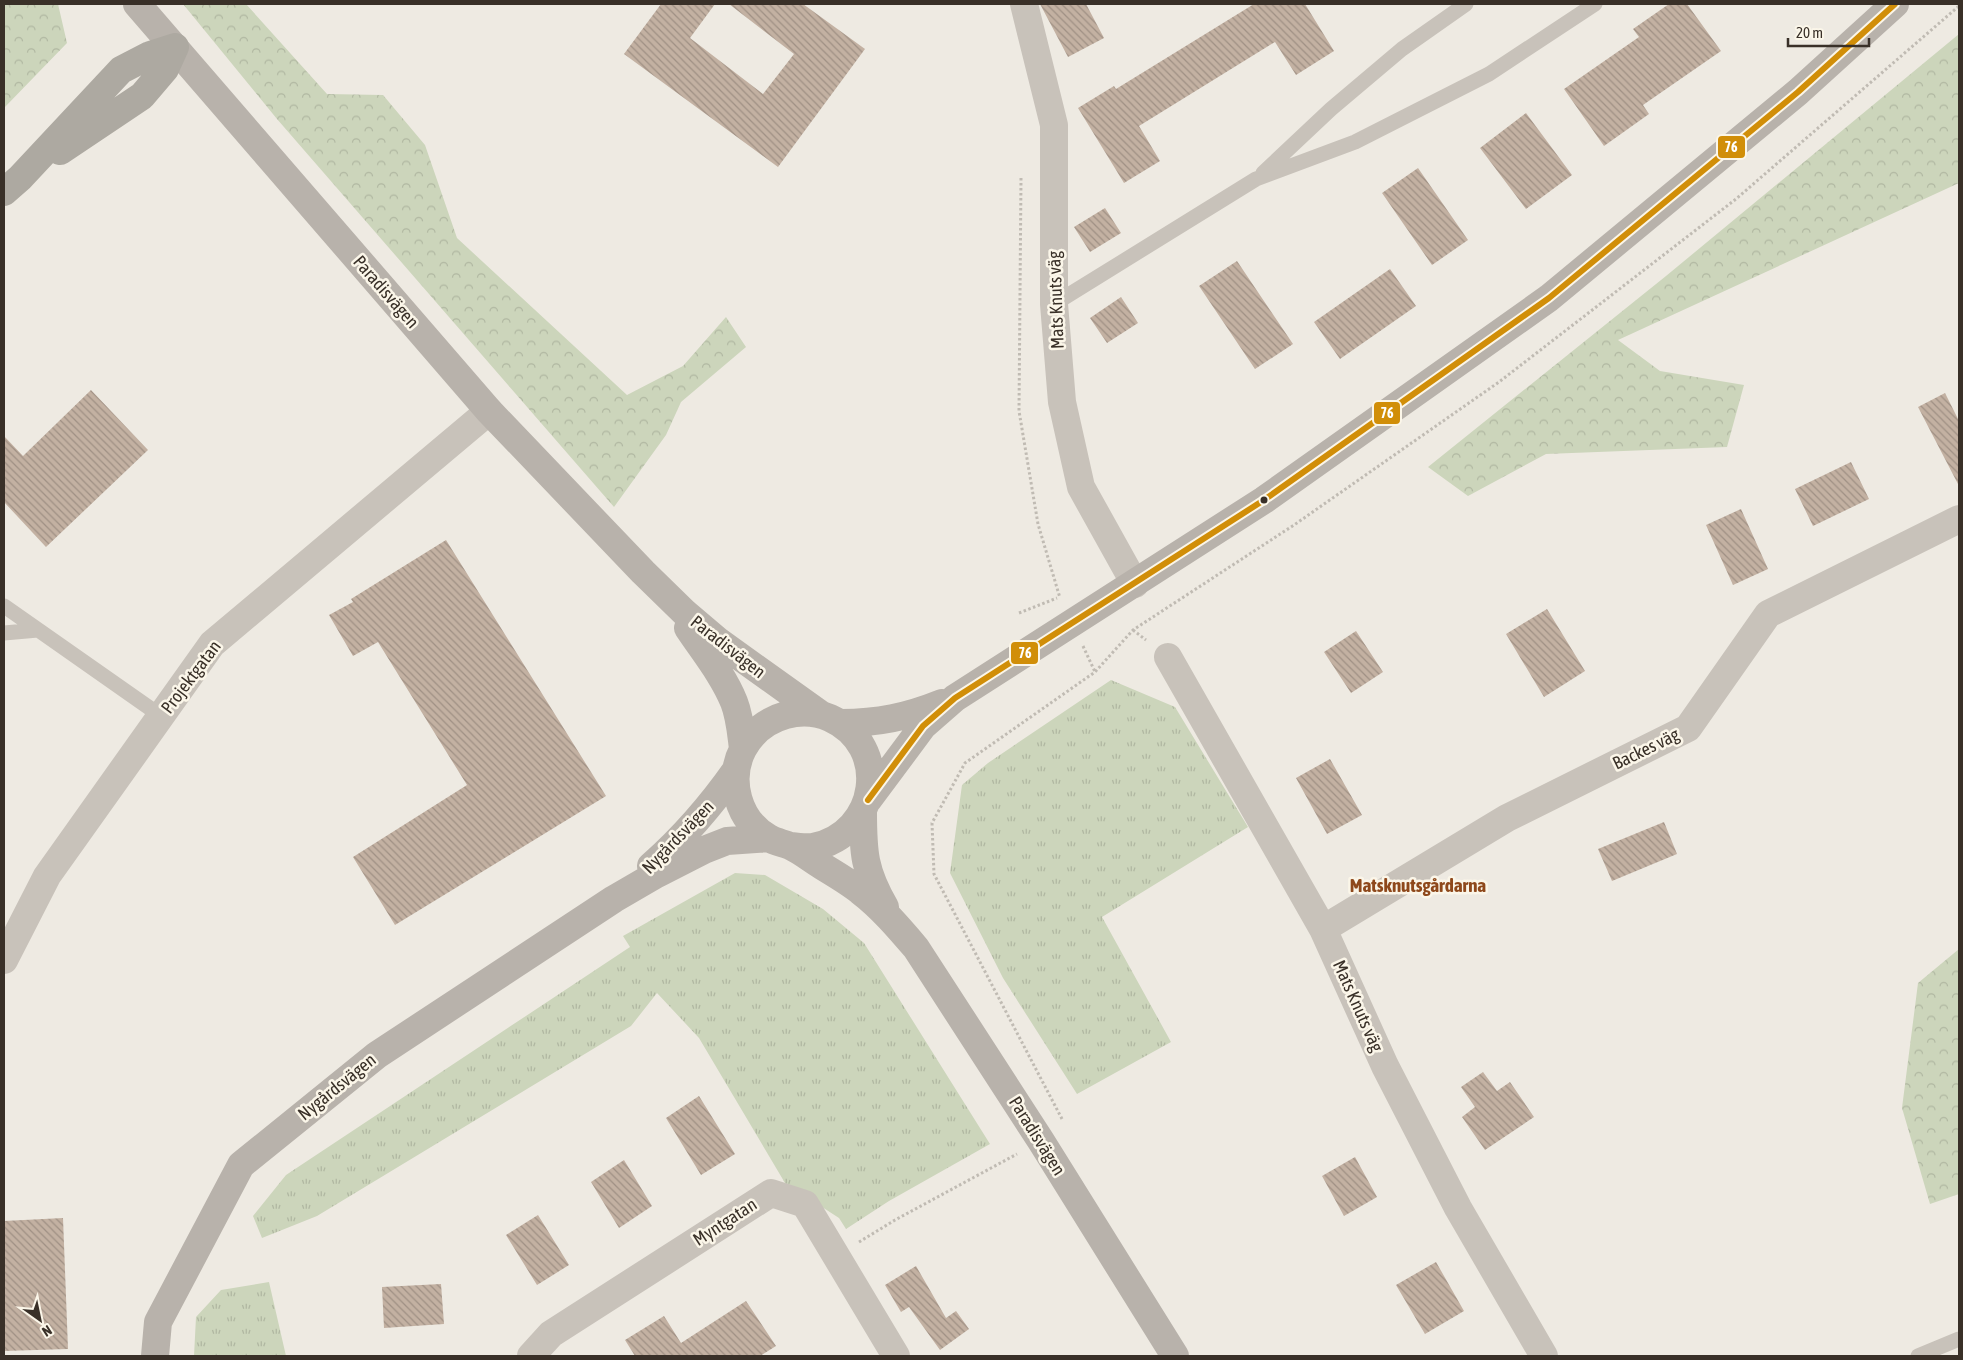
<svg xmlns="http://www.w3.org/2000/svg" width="1963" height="1360" viewBox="0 0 1963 1360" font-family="'Asap Condensed',sans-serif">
	<defs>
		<pattern id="grass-tufts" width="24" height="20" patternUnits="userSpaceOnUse" patternTransform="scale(1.25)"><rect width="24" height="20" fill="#ccd5bb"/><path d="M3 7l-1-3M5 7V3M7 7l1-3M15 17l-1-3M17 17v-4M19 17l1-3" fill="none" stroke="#b0b7a1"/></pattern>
		<pattern id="forest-crowns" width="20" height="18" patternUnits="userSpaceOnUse" patternTransform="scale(1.25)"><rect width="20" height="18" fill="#ccd5bb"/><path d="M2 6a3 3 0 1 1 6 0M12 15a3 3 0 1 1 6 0" fill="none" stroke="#b0b7a1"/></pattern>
		<pattern id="building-back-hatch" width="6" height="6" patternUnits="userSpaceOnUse" patternTransform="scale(1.25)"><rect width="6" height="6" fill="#c3b1a2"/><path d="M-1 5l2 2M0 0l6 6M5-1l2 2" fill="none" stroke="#9f9084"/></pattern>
	</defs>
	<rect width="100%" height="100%" fill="#eeeae2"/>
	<!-- grass -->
	<path fill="url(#grass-tufts)" d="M1111 680 1175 707 1248 827 1102 917 1171 1042 1077 1094 1003 978 950 873 962 785 988 763Z
		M735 873 765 875 823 909 864 943 990 1144 889 1201 846 1229 839 1218 785 1183 699 1038 657 993 631 1026 317 1216 262 1238 253 1216 286 1175 630 947 623 936Z
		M269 1282 286 1356H194L196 1317 221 1290Z"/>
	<!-- forest -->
	<path fill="url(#forest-crowns)" d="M4 4H58L67 43 4 108Z
		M183 4H246L327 94 383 95 425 145 457 238 627 395 683 366 726 317 746 347 681 402 666 435 614 507 277 119Z
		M1959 34V183L1618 340 1660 371 1744 385 1727 447 1546 454 1468 496 1428 467 1666 276Z
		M1959 949V1194L1930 1204 1902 1108 1918 983Z"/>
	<!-- building -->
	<path fill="url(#building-back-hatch)" d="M661 4H715L690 38 763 94 794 54 729 4H803L865 49 778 167 624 54Z
		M1040 4H1086L1104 38 1068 57Z
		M1254 4H1305L1334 51 1296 75 1275 42 1139 126 1160 161 1124 183 1078 108 1114 86 1116 89Z
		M1669 4H1687L1721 51 1643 105 1649 114 1604 146 1564 89 1639 37 1633 29Z
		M1526 113 1572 175 1526 209 1480 148Z
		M1418 168 1468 240 1432 265 1382 193Z
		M1105 208 1121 233 1090 252 1074 227Z
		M1237 261 1293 344 1255 369 1199 286Z
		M1390 269 1416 306 1340 359 1314 322Z
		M1121 297 1138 323 1107 343 1090 318Z
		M91 390 148 450 46 547 4 502V436L23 456Z
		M1945 393 1959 421V486L1918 407Z
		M1851 462 1869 499 1813 526 1795 489Z
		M1741 509 1768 569 1733 585 1706 525Z
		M446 540 606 796 395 925 353 857 467 785 378 642 353 656 329 615 353 602 351 599Z
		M1547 609 1585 671 1544 697 1506 634Z
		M1356 631 1383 672 1351 693 1324 652Z
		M1330 759 1362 815 1327 834 1296 778Z
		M1664 822 1677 854 1612 881 1598 849Z
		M1483 1072 1497 1091 1510 1082 1534 1117 1485 1150 1462 1117 1475 1107 1461 1087Z
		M699 1096 735 1154 701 1175 666 1118Z
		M1355 1157 1377 1197 1344 1216 1322 1176Z
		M624 1160 652 1206 619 1228 591 1182Z
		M538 1215 569 1265 537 1285 506 1235Z
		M63 1218 68 1349 4 1351V1221Z
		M1436 1262 1464 1311 1425 1334 1396 1285Z
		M916 1266 946 1318 956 1311 969 1329 940 1350 909 1307 901 1312 885 1285Z
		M441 1284 444 1324 384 1328 382 1287Z
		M746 1301 776 1346 760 1356H635L625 1340 664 1316 681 1343Z"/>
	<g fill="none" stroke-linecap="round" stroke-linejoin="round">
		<!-- path -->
		<path stroke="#c0bbb3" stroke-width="3" stroke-dasharray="2.5 2.5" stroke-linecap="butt" d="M1021 178 1019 411 1038 524 1060 598
			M1019 613 1057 598
			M1133 630 1146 640
			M1083 646 1095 672
			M1062 1119 934 874 932 823 965 763 1095 672 1133 630 1294 525 1499 382 1736 199 1959 6
			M859 1242 895 1220 1017 1154"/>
		<!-- lane -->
		<path stroke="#c8c2ba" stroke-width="15" d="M1263 173 1331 109 1402 49 1466 4
			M1054 304 1256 179 1355 142 1489 74 1595 4
			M4 606 161 716
			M4 633 38 630
			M1918 1356 1959 1339"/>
		<!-- street -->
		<path stroke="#c8c2ba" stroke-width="28" d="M1024 4 1054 125V304L1062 402 1081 487 1135 584
			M1168 657 1323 929 1385 1066 1458 1208 1544 1356
			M1323 929 1507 818 1688 728 1768 614 1959 519
			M4 960 47 876 212 644 489 411
			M531 1356 551 1334 771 1193 805 1204 896 1356"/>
		<!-- secondary -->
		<path stroke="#b8b2ab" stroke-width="28" d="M137 4 489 411 643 572 685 613 718 641 820 714
			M688 628C704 652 723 675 734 702 740 717 741 733 743 749
			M841 723C878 723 907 717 942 703
			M868 800 923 726 955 698 1264 500 1549 298 1798 92 1895 4
			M863 812C863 852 864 871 885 907
			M790 846C798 847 806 848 813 847 879 834 892 746 830 718 816 712 801 711 786 715 768 720 752 732 743 749 727 780 738 821 769 838 775 842 783 843 790 846 801 851 812 860 822 866 835 874 849 882 860 891 881 907 899 928 916 948L1041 1141 1175 1356
			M651 866C685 836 710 807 736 770
			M155 1356 158 1322 241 1165 377 1055 614 899 657 874 704 850 727 841 769 838"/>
		<!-- highway -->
		<path stroke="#ada9a1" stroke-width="28" d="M60 151 142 96 165 69 175 47
			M4 192 20 178 121 70 150 55 175 47"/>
		<!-- bus-1 casing -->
		<g stroke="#fbf6e9" stroke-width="10">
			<path id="bus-1" d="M868 800 923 726 955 698 1264 500 1549 298 1798 92 1895 4"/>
		</g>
		<!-- bus-1 -->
		<use href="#bus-1" stroke="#d18e08" stroke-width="6"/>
	</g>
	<!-- markers -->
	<circle fill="#393028" stroke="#fbf6e9" stroke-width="2" cx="1264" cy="500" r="4.5"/>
	<g text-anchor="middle" stroke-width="5" stroke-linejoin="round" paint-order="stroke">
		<!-- street labels -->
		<g font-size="18" fill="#393028" stroke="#fbf6e9">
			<text transform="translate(386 292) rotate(49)" y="6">Paradisvägen</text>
			<text transform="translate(1056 300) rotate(-92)" y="6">Mats Knuts väg</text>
			<text transform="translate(728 647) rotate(38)" y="6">Paradisvägen</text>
			<text transform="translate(191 677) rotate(-53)" y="6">Projektgatan</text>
			<text transform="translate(1646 749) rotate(-26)" y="6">Backes väg</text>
			<text transform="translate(678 837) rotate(-46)" y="6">Nygårdsvägen</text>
			<text transform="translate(1358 1006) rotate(66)" y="6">Mats Knuts väg</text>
			<text transform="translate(337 1087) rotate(-39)" y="6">Nygårdsvägen</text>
			<text transform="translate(1037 1136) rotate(58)" y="6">Paradisvägen</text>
			<text transform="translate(725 1222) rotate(-33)" y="6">Myntgatan</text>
		</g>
		<!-- neighbourhood labels -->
		<g font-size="19" font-weight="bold" fill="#8e481b" stroke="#fbf6e9">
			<text x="1418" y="892">Matsknutsgårdarna</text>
		</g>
	</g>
	<g stroke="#fbf6e9" stroke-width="2">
		<rect x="1717" y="135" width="29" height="24" rx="5" fill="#d18e08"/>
		<rect x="1373" y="401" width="28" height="24" rx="5" fill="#d18e08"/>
		<rect x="1010" y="641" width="29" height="24" rx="5" fill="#d18e08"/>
	</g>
	<g font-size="14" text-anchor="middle" font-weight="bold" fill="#fff">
		<text x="1731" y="152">76</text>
		<text x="1387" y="418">76</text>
		<text x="1025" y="658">76</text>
	</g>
	<!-- border -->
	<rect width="1963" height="1360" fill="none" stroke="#393028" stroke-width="10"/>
	<!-- north arrow -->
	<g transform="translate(40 1320) rotate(147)" stroke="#fbf6e9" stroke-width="4" paint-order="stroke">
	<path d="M0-4L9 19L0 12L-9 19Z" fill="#393028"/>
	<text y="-8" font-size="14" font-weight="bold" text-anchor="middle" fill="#393028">N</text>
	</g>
	<!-- scale -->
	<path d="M1788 38v8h81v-8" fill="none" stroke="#393028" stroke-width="2.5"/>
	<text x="1796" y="38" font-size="15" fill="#393028" stroke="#fbf6e9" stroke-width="4" paint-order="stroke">20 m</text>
</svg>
